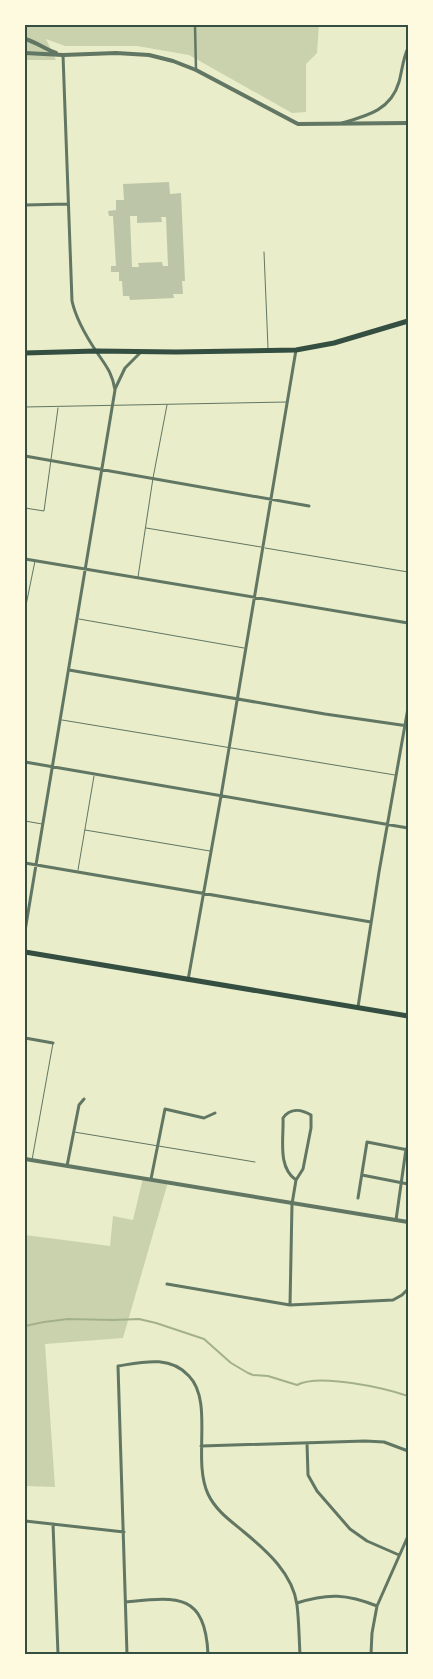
<svg xmlns="http://www.w3.org/2000/svg" width="433" height="1679" viewBox="0 0 433 1679" font-family="'Asap Condensed',sans-serif">
	<rect width="100%" height="100%" fill="#e9edc9"/>
	<!-- green -->
	<path fill="#cad2ad" d="M25 25H319L317 53 306 64V112L292 113 189 55 137 46H65L46 39 56 60H25Z
		M143 1178 168 1182 123 1338 45 1344 55 1487 25 1486V1235L110 1246 113 1216 133 1220Z"/>
	<g fill="none" stroke-linecap="round" stroke-linejoin="round">
		<!-- stream -->
		<path stroke="#a3b18a" stroke-width="2" d="M25 1326 44 1322 68 1319 113 1320 139 1319 156 1323 204 1339 231 1363 248 1373 253 1375 268 1376 297 1385C319 1373 384 1388 408 1396"/>
	</g>
	<!-- building -->
	<path fill="#bcc5a7" fill-rule="evenodd" d="M169 182 170 194 181 193 185 281H182L183 294H173L174 298 130 300 129 296H123L122 281H119V272H111V266H116L113 216H109L108 211 116 210V200H124L123 184ZM130 216H137V223L162 222 161 217H166L168 266H163L162 262 138 263 139 267H132Z"/>
	<g fill="none" stroke-linecap="round" stroke-linejoin="round">
		<!-- service -->
		<path stroke="#617663" stroke-width="1" d="M264 252 268 348
			M25 407 287 402
			M25 508 44 511 58 408
			M146 528 261 547
			M265 548 408 572
			M138 577 153 478 167 405
			M25 610 35 561
			M79 619 244 648
			M62 720 395 775
			M25 821 42 824
			M85 830 210 851
			M78 870 94 776
			M74 1132 255 1162
			M32 1160 53 1043"/>
		<!-- pedestrian -->
		<path stroke="#617663" stroke-width="2.5" d="M195 25 196 70"/>
		<!-- minor -->
		<path stroke="#617663" stroke-width="3" d="M342 123C367 116 391 110 399 82 402 71 403 58 408 48
			M25 205 67 204
			M115 389 125 368 141 352
			M25 456 309 506
			M25 559 408 623
			M69 670 325 714 408 726
			M25 762 408 828
			M25 863 371 922
			M25 931 115 390C112 372 106 366 96 351 86 336 76 319 72 301L63 55
			M188 980 221 796 296 350
			M358 1007 379 872 408 708
			M25 1038 53 1043
			M67 1166 79 1105 84 1099
			M362 1175 408 1184
			M151 1179 165 1109 204 1118 215 1113
			M358 1198 367 1142 408 1150
			M396 1220 406 1149
			M167 1284 290 1305 393 1300 402 1295 408 1289
			M290 1305 292 1204 296 1180 303 1169 311 1128V1115C301 1109 290 1108 283 1118 284 1138 277 1167 296 1180
			M307 1443 308 1475 317 1491 350 1529 367 1541 399 1555
			M201 1446 365 1441 384 1442 408 1451
			M25 1521 124 1532
			M53 1524 58 1654
			M126 1602C176 1597 205 1592 208 1654
			M297 1603C328 1593 347 1594 377 1606
			M127 1654 118 1366C143 1362 170 1355 189 1376 214 1402 192 1460 208 1494 216 1511 231 1521 244 1532 267 1551 293 1574 297 1605 299 1621 299 1638 300 1654
			M371 1654 372 1633 377 1606 408 1536"/>
		<!-- tertiary -->
		<path stroke="#617663" stroke-width="4" d="M25 39C36 42 45 49 56 53
			M25 53 63 55 116 53 149 55 173 61 196 70 298 124 408 123
			M25 1159 408 1222"/>
		<!-- trunk -->
		<path stroke="#344e41" stroke-width="5" d="M25 353 96 351 176 352 296 350 334 343 408 321
			M25 952 408 1016"/>
	</g>
	<!-- border -->
	<rect width="433" height="1679" fill="none" stroke="#fefae0" stroke-width="52"/>
	<rect x="26" y="26" width="381" height="1627" fill="none" stroke="#344e41" stroke-width="2"/>
</svg>
